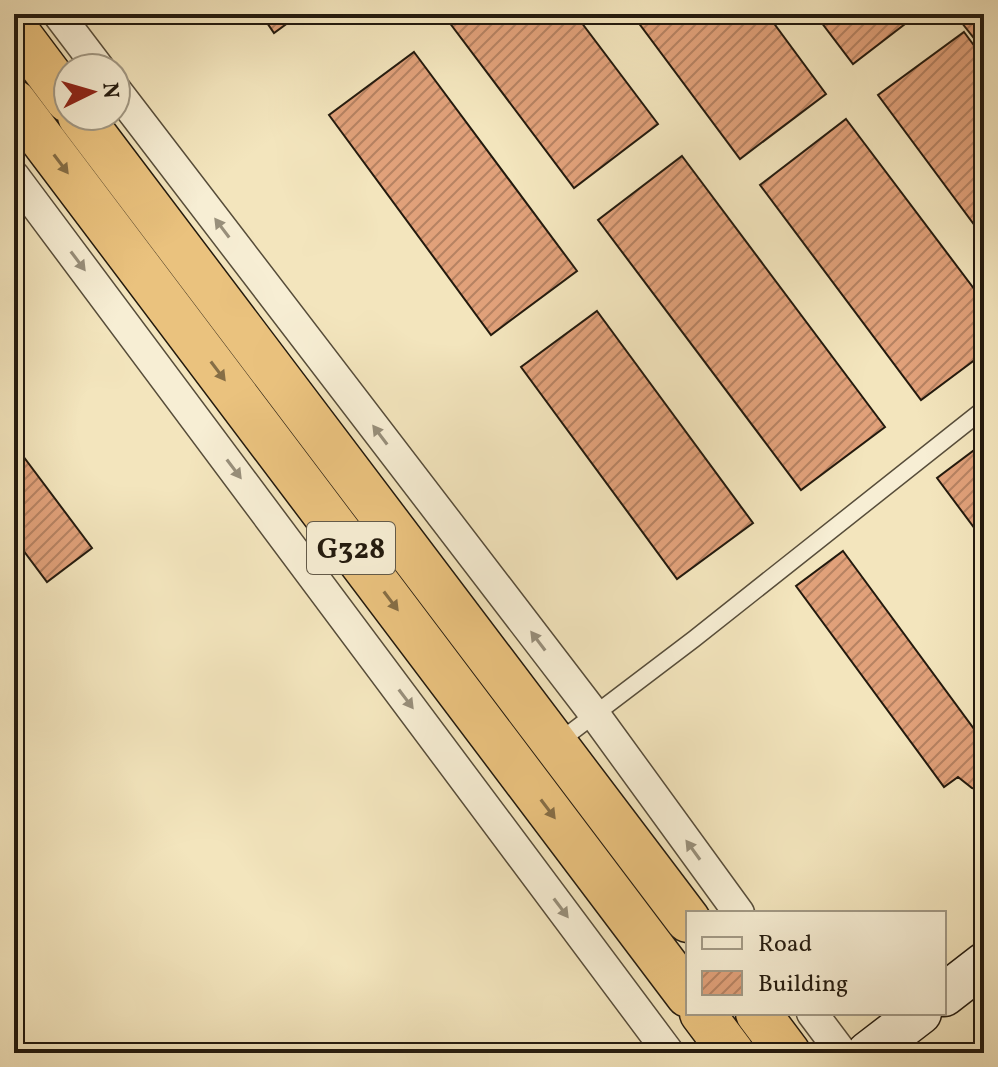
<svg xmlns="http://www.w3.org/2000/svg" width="998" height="1067" viewBox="0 0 998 1067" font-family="Vollkorn,serif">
	<defs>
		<pattern id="building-hatch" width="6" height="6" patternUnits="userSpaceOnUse" patternTransform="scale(2)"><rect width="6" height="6" fill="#e1a17a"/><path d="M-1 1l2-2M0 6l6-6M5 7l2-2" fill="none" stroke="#b68262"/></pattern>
	</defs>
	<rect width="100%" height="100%" fill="#f3e5bd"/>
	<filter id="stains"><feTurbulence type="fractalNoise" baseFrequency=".0025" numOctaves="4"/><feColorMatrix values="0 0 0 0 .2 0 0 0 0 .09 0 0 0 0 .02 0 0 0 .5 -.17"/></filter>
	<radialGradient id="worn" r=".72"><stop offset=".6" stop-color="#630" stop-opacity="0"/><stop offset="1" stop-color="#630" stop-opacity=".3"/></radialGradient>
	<!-- building -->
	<path fill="url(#building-hatch)" stroke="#231a0e" stroke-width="2" d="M261 14H300L274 33Z
		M460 14H575L658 124 574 188 449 22Z
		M632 14H767L826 94 740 159Z
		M815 14H918L853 64Z
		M963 14H984V36L977 42 958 18Z
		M964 32 984 59V238L878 95Z
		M414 52 577 271 491 335 329 115Z
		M846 119 984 302V353L921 400 760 185Z
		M682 156 885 427 801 490 598 220Z
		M597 311 753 523 677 579 521 367Z
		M14 444 92 548 47 582 14 538Z
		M977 448 984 457V541L937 478Z
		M843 551 980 737 984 734V791L972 788 958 777 944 787 796 586Z"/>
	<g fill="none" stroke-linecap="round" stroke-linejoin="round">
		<!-- lane casing -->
		<g stroke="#574d3a" stroke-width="19">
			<path id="lane" d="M557 743 694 639 984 409"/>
		</g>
		<!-- street casing -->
		<g stroke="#574d3a" stroke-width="33">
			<path id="street" d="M58 14 99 68
				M116 90 595 715 739 913
				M14 176 669 1053
				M812 1013 842 1053"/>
		</g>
		<!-- secondary casing -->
		<g stroke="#231a0e" stroke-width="45">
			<path id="secondary" d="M944 995 984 964
				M868 1053 920 1013"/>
		</g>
		<!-- highway casing -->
		<g stroke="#231a0e" stroke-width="47">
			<path id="highway" d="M14 28 68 100
				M14 102 688 995
				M80 116 688 920
				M702 1013 732 1053
				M758 1013 788 1053"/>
		</g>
		<!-- lane -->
		<use href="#lane" stroke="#f7eed4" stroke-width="16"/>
		<!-- street -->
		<use href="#street" stroke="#f7eed4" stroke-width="30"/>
		<!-- secondary -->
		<use href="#secondary" stroke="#f7eed4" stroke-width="42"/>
		<!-- highway -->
		<use href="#highway" stroke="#eac27e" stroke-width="44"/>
	</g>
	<!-- one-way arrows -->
	<defs><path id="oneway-solid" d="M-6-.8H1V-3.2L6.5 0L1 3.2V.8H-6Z" transform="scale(2)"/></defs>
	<g fill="#866e46">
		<use href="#oneway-solid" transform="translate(61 164) rotate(53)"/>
		<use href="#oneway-solid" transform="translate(218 371) rotate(53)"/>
		<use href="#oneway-solid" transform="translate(391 601) rotate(53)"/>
		<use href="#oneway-solid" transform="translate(548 809) rotate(53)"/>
	</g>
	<g fill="#988f7b">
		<use href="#oneway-solid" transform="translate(222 228) rotate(-127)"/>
		<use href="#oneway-solid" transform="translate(78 261) rotate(53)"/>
		<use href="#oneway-solid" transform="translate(380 435) rotate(-127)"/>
		<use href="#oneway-solid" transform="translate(234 469) rotate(53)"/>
		<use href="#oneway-solid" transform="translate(538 641) rotate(-127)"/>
		<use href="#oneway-solid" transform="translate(406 699) rotate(53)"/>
		<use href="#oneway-solid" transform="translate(693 850) rotate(-126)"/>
		<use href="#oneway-solid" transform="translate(561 908) rotate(53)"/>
	</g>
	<g text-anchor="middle" stroke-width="6" stroke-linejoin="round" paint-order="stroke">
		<!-- shield labels -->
		<rect fill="#f7eed4" stroke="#635a49" stroke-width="2" x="307" y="522" width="88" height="52" rx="6"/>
		<g font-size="30" font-weight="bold" fill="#231a0e">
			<text x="351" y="558">G328</text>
		</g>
	</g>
	<!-- margin -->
	<rect width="998" height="1067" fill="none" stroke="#f3e5bd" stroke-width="48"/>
	<rect x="16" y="16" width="966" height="1035" fill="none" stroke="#231a0e" stroke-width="4"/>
	<rect x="24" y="24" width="950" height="1019" fill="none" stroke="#231a0e" stroke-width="2"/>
	<!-- legend -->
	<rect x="686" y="911" width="260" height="104" fill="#f7eed4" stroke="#a29985" stroke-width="2"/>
	<rect x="702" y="937" width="40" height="12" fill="#f7eed4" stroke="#a29985" stroke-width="2"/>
	<text x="758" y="951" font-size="24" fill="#231a0e">Road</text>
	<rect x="702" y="971" width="40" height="24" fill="url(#building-hatch)" stroke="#a29985" stroke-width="2"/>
	<text x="758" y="991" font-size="24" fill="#231a0e">Building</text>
	<!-- north arrow -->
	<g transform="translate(92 92) rotate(85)"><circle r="38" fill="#f7eed4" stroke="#a29985" stroke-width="2"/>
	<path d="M0-6L14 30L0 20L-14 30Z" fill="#8f2418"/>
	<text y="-12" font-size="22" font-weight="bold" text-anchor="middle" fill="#231a0e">N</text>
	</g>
	<rect width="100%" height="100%" filter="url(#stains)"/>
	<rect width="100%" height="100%" fill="url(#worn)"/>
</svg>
